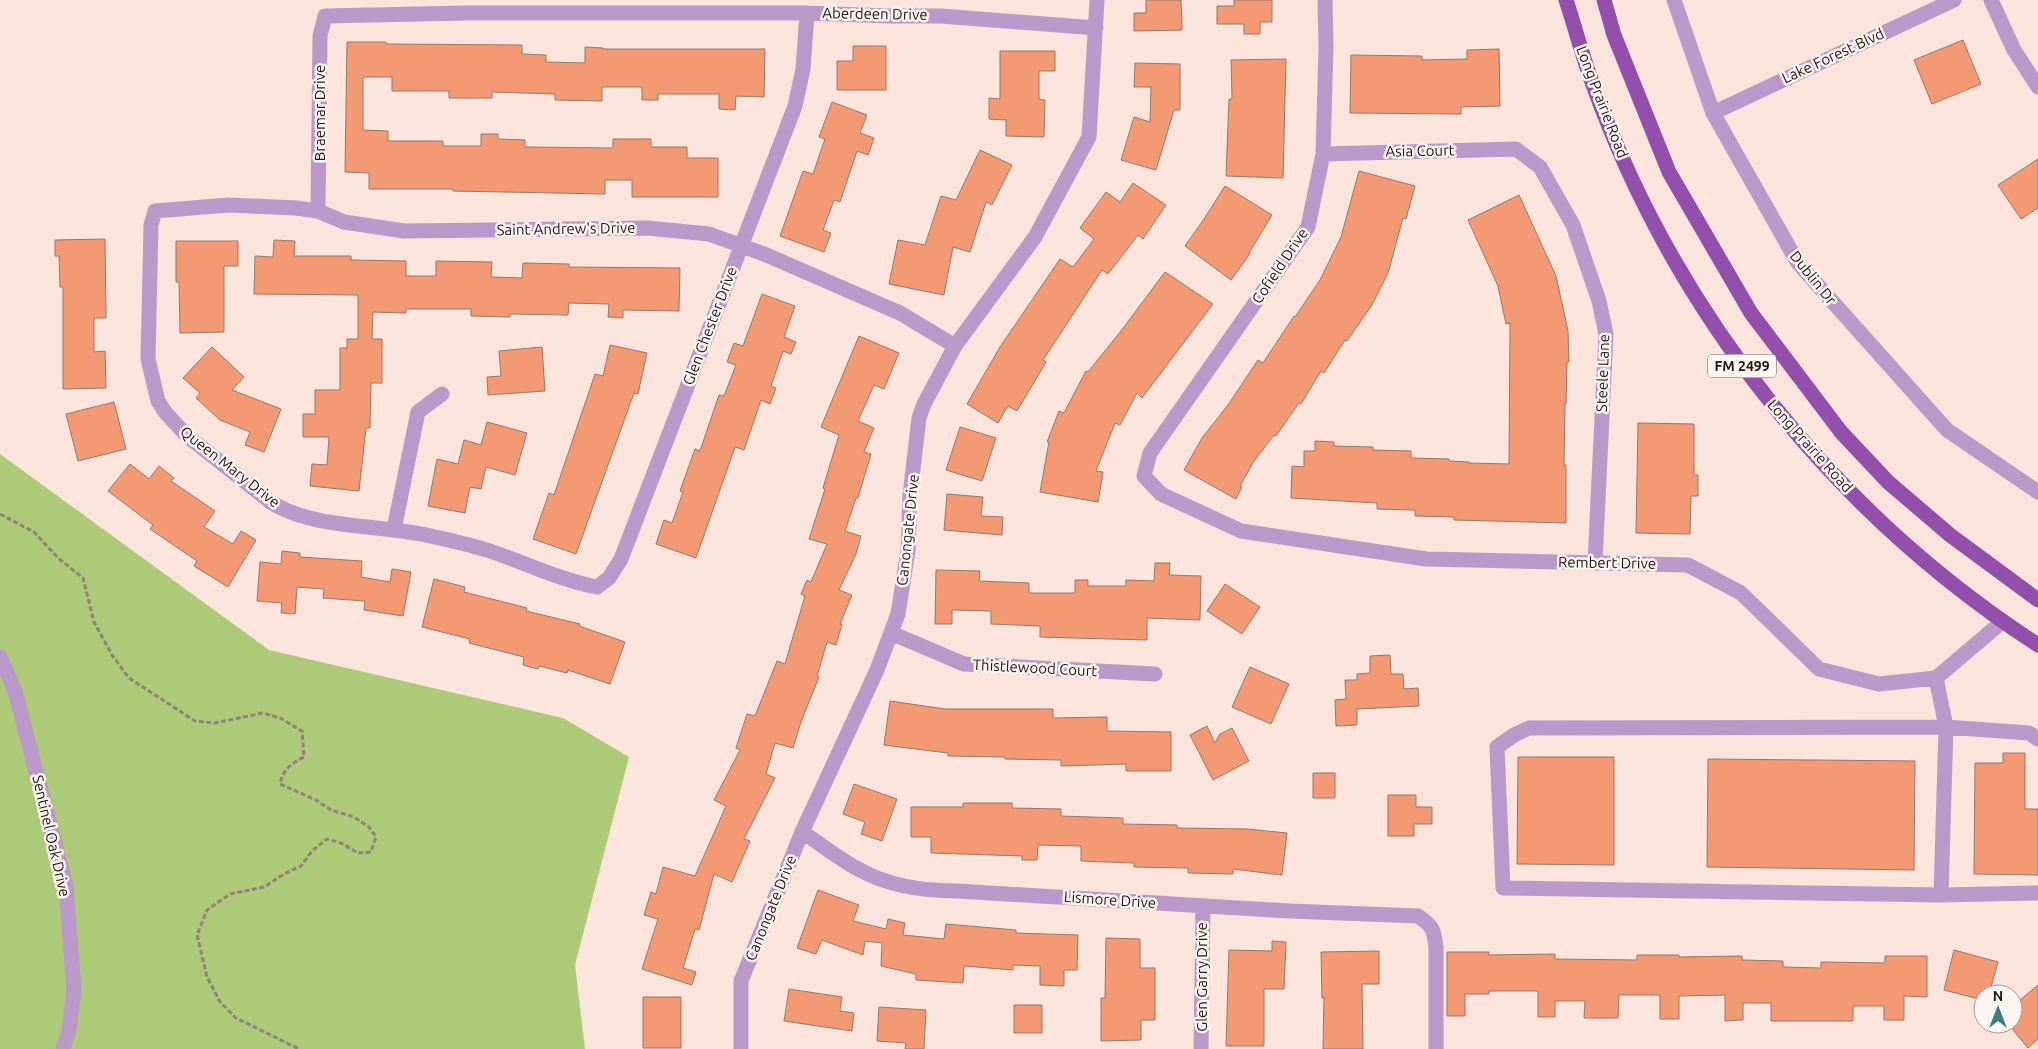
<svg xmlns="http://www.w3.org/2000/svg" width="2038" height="1049" viewBox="0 0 2038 1049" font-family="Ubuntu,sans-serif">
	<rect width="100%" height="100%" fill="#fbe4db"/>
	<!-- green -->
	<path fill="#acca78" d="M0 454 269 650 563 718 629 757 575 965 585 1049H0Z"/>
	<!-- building -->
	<path fill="#f39974" stroke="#987769" d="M1146 0H1181L1182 30 1134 31V13H1146Z
		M1234 0H1272V22H1260V34H1244V24H1217V6H1234Z
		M1963 40 1981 84 1932 104 1914 60Z
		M347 42H386V44L522 45V54L546 55V62L585 63V47L603 48V49H765L764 97 736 96 735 110 719 109V94H658V100H642V87H602V101L555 100V94L492 92V98H449V91H392V77H363V130L388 131V141H443V146H481V134H498V139L525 140V147L613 148V139H651V147H687V158H718V197H632V180H605V194L453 191V189H369V173L345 172Z
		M853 46H886V90H837V61H853Z
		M1499 49 1500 106 1461 107V114L1350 113 1351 55 1422 56V60L1467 59V50Z
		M1000 51H1055V71H1039V99L1045 100 1044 137 1006 136V120L989 119V98L1000 99Z
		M1286 59 1283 178 1226 176 1229 99H1232L1231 60Z
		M1135 63 1180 64V110H1174L1156 170 1121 160 1134 117 1150 122 1151 87H1134Z
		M832 102 867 115 860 133 874 138 868 155 857 151 840 202 834 200 823 230 831 233 824 252 780 236 803 171 813 174 825 139 819 137Z
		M980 150 1012 165 992 205 986 202 970 252 953 247 944 295 889 284 898 240 925 245 941 196 956 200Z
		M2038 159V208L2021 219 1998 185Z
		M1359 171 1415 186 1406 219 1403 218 1388 273 1372 305 1347 341 1345 340 1324 373 1321 371 1301 404 1299 403 1276 436 1274 435 1254 461 1240 486 1242 487 1236 499 1184 470 1202 438 1228 405 1258 360 1263 363 1294 316 1295 317 1320 280 1341 237Z
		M1133 183 1166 205 1143 239 1138 235 1108 274 1102 270 1043 360 1046 362 1017 411 1008 406 998 423 967 404 1000 347 1060 259 1073 267 1094 239 1080 228 1106 192 1120 202Z
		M1225 186 1272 215 1249 253 1250 254 1231 280 1185 246 1204 219Z
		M1519 195 1556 276 1568 331 1569 362H1567L1566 404H1565L1564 465H1566V523L1454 520V517L1415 516V510L1377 509V503L1291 498 1292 466 1304 467V451H1315V441L1334 442V446L1373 447V450L1411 451V458L1449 459V461L1469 462V463L1509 464 1510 323 1506 324 1498 286 1468 220Z
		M105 239 106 318H94V352L105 351 106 388 63 389V287H60L59 256H55V240Z
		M274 240 295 241 294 256H351V260L406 261V276H436V261L492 262 491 277 522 278 523 263 569 264V267L680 268 679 311 623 310V318L608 317 609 304 569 303 568 315 510 314V317L471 316V309H406V313L373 312 372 339H382V383H371L370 428H366L359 491 310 486 312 464 327 465 329 437H303V414H315V390H340V348H347V339H358V295L254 294 255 256 273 257Z
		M176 241H238V266H224V332L180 333 179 282H176Z
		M1165 272 1213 304 1142 398 1137 393 1120 425 1115 423 1096 471 1103 472 1098 502 1040 492 1049 442H1047L1059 411 1064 413 1086 371 1088 372 1121 331Z
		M762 294 795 306 784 337 796 342 791 354 783 351 771 386 776 388 770 404 761 400 744 450 735 447 696 558 656 544 664 520 672 523 683 492 680 491 695 449 700 451 719 395 724 396 736 365 727 362 734 343 743 346Z
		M859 336 899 353 884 389 874 385 858 421 874 428 864 452 871 454 858 498H856L845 531 861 536 856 554 839 590 852 595 840 624H842L836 645 827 642 817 676 819 677 801 722 793 748 775 743 766 774 775 778 744 839 750 841 732 882 714 874 699 930 695 929 683 968 696 972 692 985 642 969 658 919 644 915 651 892 656 894 663 867 695 876 726 806 714 800 740 750 736 748 747 714 755 716 777 661 785 664 805 596 801 594 807 580 811 582 827 544 809 539 825 489 823 488 839 435 821 427Z
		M610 345 647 353 638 394 634 393 576 554 533 539 549 493 554 495 595 374 603 376Z
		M212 347 244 377 232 390 281 409 264 452 245 445 250 432 220 420 196 398 200 393 183 378Z
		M542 347 545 391 488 395 487 377 501 376 499 351Z
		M114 402 126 449 78 461 66 414Z
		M487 422 527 433 515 475 486 467 481 489 470 487 465 513 428 506 437 459 458 464 464 440 481 445Z
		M1638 423 1694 424V475H1698V496H1691L1690 534 1636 533Z
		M960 427 996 438 982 481 946 470Z
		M130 464 149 479 159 466 174 478 171 481 215 511 204 527 233 544 241 531 256 540 228 587 194 566 197 561 150 529 153 525 108 491Z
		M947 494 983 497 981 516 1003 517 1002 535 944 530Z
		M282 551 300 553V557L362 561 361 577 390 582 392 569 411 572 403 616 364 610 365 601 323 598 324 589 297 587 295 614 281 613 282 603 257 601 260 562 281 564Z
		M1155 563H1170L1169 575 1201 576 1200 620 1147 618V640L1040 637V626L991 624V611L952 610V624H935L936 570 980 571 979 581 1029 583V593H1075V580H1088V586H1126V580L1154 581Z
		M434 579 465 587 464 592 527 608 526 611 580 624 579 626 625 642 610 684 568 670 567 673 539 666 538 669 523 665 524 657 469 643 470 639 422 627Z
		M1225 584 1260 607 1242 634 1207 611Z
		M1390 655 1391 674H1403L1404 689 1418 688 1419 706 1357 709V725L1336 726 1335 700 1346 699 1345 680H1357V674L1370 673V656Z
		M1250 667 1289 684 1271 724 1232 707Z
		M890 701 945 709H1053V718L1107 717V731L1171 732V771H1126V764L1061 766V760L1005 759V757L948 756V753L884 745Z
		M1207 726 1215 743 1220 734 1232 728 1249 761 1213 780 1190 735Z
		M2003 753H2025V809H2038V875L1974 874 1975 763H2003Z
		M1518 757H1614V865L1517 864Z
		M1708 759 1915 761 1914 870 1707 867Z
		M1313 773H1335V798H1313Z
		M854 784 897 799 882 841 861 834 865 822 843 814Z
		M1388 795H1416V807H1432V824H1414V836H1388Z
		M963 803H1012V808L1061 809V816L1123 818V824L1177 825V828L1247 829 1287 833 1282 875 1233 869V874L1188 873V868L1134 867V863L1081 861V846L1038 845 1037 860H1022V856L931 853V837H911V807H963Z
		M818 890 859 905 853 921 886 929 888 919 905 923 903 935 944 939 946 924 1016 930V933L1078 935 1077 970H1064V986L1040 985V966L1013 965V970L964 966 963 983 916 980V974L881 966 882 943 865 941 863 955 822 940 816 954 797 948Z
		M1106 938 1140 939V968H1155V1020H1141V1040L1101 1041V998H1105Z
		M1272 941 1286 942 1284 989H1264V1046H1226L1229 950 1272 951Z
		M1954 950 1998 962 1989 994H1983V1000L1944 990Z
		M1379 951V984H1362L1363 1049H1323L1324 997 1322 998 1321 952Z
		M1447 952H1489V955L1555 954V959L1637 960V955H1679V957L1742 956V960L1783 961V967L1821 968V962L1885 963V956H1927V997L1904 996V1020H1884V1006H1853V1021H1771V1003H1743V1020L1725 1021V995L1679 996V1019H1660V995H1619L1618 1018H1584L1585 1001H1555V1017H1538V991H1489V994H1465V1016H1447Z
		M2038 985V1039L2028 1048 2013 1030V1006Z
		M789 989 842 997 840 1011 854 1013 852 1031 784 1021Z
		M643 997H681V1048H643Z
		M1014 1005H1042V1033H1014Z
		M879 1007 926 1010 924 1049H905L906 1043 877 1041Z"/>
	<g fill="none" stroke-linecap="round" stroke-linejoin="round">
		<!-- path -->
		<path stroke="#93817a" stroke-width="3" stroke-dasharray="5 2.5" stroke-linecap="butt" d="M0 514 34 532 58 558 83 578 94 622 112 655 129 678 195 721 215 723 263 713 280 718 302 731 304 757C291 764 283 769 280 784L316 800 331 810 354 817 369 827 376 837 371 852 358 853 341 843 327 839 312 851 301 866 284 874 264 887 230 894 207 910 197 935 207 977 220 1002 236 1018 299 1049"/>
		<!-- minor -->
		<path stroke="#bb98ca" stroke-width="15" d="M1325 0 1326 47 1323 154 1308 227 1150 453 1144 476 1161 494 1241 531 1426 559 1688 565 1741 593 1819 669 1879 684 1936 678 2002 622
			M1674 0 1713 113 1798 263 1947 430 2038 492
			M1991 0 2014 50 2038 87
			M807 13 803 69 795 106 621 559 609 578 597 587C560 580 526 563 490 551 472 545 453 541 435 537 384 524 316 530 272 503L186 435 165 412 158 401 148 359 151 225 155 211 229 205 296 208 318 211 344 222 404 231 647 228 709 234 764 254 900 313 955 346
			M1713 113 1954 0
			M1323 154 1516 149 1540 167 1573 225 1599 301 1606 334 1595 562
			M318 211 320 36 325 16 466 13H807L890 16H941L1096 28
			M394 529 418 412 442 394
			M891 633 964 664 1155 674
			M0 657 15 691 66 886 74 990 69 1030 63 1049
			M1936 678 1946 727 1941 895
			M2038 739 2029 733 1946 727 1529 728 1514 735 1497 747 1503 888 1941 895 2038 893
			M802 832C821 844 840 860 860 870 889 886 925 891 957 891L1289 911 1418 916C1433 926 1434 930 1436 947V1049
			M741 1049V981L802 832 877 670 898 614 908 551 910 495 919 418 924 404 955 346 1035 237 1089 137 1097 0
			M1201 1049 1203 906"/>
		<!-- major -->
		<path stroke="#924fab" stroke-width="15" d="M1566 0C1575 27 1582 55 1592 82 1674 312 1833 512 2038 645
			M1604 0 1614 35 1669 172 1751 313 1841 432 1888 482 1950 535 2038 600"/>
	</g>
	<g text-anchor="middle" stroke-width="5" stroke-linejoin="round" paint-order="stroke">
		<!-- shield labels -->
		<rect fill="#fdf5f2" stroke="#645954" stroke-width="1" x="1708" y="354.5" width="68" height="23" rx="4"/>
		<g font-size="14" font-weight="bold" fill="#231611">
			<text x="1742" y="371">FM 2499</text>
		</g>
		<!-- street labels -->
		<g font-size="15" fill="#231611" stroke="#fdf5f2">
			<text transform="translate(875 14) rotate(1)" y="5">Aberdeen Drive</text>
			<text transform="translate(1833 56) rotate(-25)" y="5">Lake Forest Blvd</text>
			<text transform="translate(1602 102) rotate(69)" y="5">Long Prairie Road</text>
			<text transform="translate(320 113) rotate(-90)" y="5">Braemar Drive</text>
			<text transform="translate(1420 151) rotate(-1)" y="5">Asia Court</text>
			<text transform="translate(566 229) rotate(-1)" y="5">Saint Andrew's Drive</text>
			<text transform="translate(1280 266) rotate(-56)" y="5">Cofield Drive</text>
			<text transform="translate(1813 278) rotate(51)" y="5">Dublin Dr</text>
			<text transform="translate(710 326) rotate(-69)" y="5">Glen Chester Drive</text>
			<text transform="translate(1603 373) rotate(-88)" y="5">Steele Lane</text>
			<text transform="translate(1810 446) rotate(48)" y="5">Long Prairie Road</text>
			<text transform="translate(230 467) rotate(38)" y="5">Queen Mary Drive</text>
			<text transform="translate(908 530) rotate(-84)" y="5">Canongate Drive</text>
			<text transform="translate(1607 563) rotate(1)" y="5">Rembert Drive</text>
			<text transform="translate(1035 668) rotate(3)" y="5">Thistlewood Court</text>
			<text transform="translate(51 836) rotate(77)" y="5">Sentinel Oak Drive</text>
			<text transform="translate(1110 900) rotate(4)" y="5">Lismore Drive</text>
			<text transform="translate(771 908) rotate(-68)" y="5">Canongate Drive</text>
			<text transform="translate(1202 977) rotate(-90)" y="5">Glen Garry Drive</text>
		</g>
	</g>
	<!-- north arrow -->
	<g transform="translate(1998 1009)"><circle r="24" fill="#fdf5f2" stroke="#a69c98"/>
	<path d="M0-4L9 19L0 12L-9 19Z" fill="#388182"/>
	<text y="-8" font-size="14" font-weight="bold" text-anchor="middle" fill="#231611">N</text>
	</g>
</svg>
